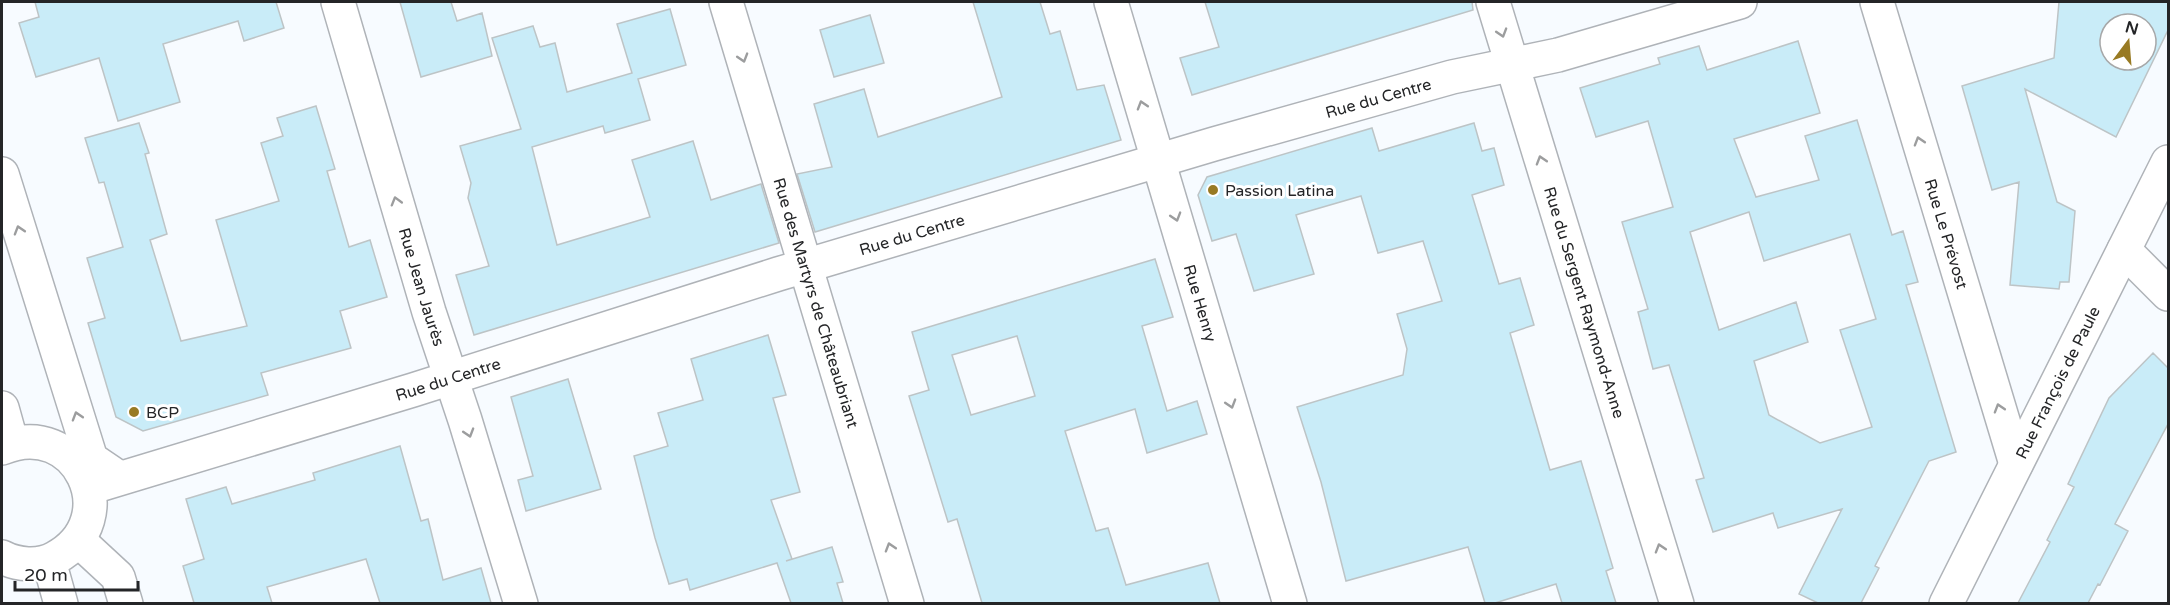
<svg xmlns="http://www.w3.org/2000/svg" width="2170" height="605" viewBox="0 0 2170 605" font-family="'Varela Round',sans-serif">
	<rect width="100%" height="100%" fill="#f7fbff"/>
	<!-- building -->
	<path fill="#c9ecf8" stroke="#bdc4c6" stroke-width="1.5" fill-rule="evenodd" d="M35 2H276L284 28 244 41 238 21 163 44 180 102 118 121 99 58 36 77 19 23 39 17Z
		M400 2H451L457 21 482 13 492 56 421 77Z
		M973 2H1040L1050 34 1060 31 1077 90 1104 85 1121 140 815 232 797 174 832 167 814 104 864 89 878 137 1002 97Z
		M1205 2H1472L1473 10 1192 95 1180 58 1219 47Z
		M2059 2H2169V28L2116 137 2025 89 2057 202 2075 211 2069 282H2060L2059 289 2010 285 2019 182 1992 190 1962 86 2054 58ZM2110 24H2146V60H2110Z
		M670 9 686 65 638 79 650 120 605 133 603 126 532 147 557 245 650 217 632 160 693 141 711 200 761 184 779 243 474 335 456 275 489 266 468 198 471 183 460 146 521 129 492 38 533 26 540 47 555 43 567 92 632 73 617 24Z
		M870 15 884 63 834 77 820 30Z
		M1798 41 1820 113 1734 139 1756 197 1819 180 1805 136 1857 120 1892 235 1903 231 1918 282 1906 285 1956 452 1929 461 1875 566 1879 568 1861 603H1818L1799 594 1842 509 1778 528 1773 513 1713 532 1696 480 1704 478 1669 365 1653 369 1638 312 1648 309 1622 222 1673 207 1648 121 1596 137 1580 88 1660 64 1658 58 1699 46 1707 70ZM1749 212 1764 261 1850 234 1876 319 1840 330 1872 427 1820 443 1769 415 1754 361 1808 342 1796 302 1719 330 1690 232Z
		M316 106 335 169 327 171 349 247 370 240 387 297 340 311 351 348 261 373 268 395 143 431 116 417 88 323 105 318 87 258 123 247 104 182 99 183 85 138 139 123 149 153 145 154 167 234 150 240 181 341 247 326 216 220 279 201 261 143 283 136 277 118Z
		M1474 123 1482 151 1494 148 1504 185 1472 195 1499 284 1520 278 1534 325 1510 333 1550 470 1581 461 1613 568 1606 571 1616 603H1562L1556 584 1495 603H1485L1468 547 1346 581 1321 482 1297 407 1403 375 1407 349 1397 314 1442 301 1423 241 1378 253 1361 196 1299 214 1296 215 1314 274 1254 291 1236 234 1212 241 1198 195 1207 177 1372 128 1379 151Z
		M1155 259 1173 317 1142 326 1167 411 1197 401 1207 434 1147 453 1135 409 1065 431 1096 531 1108 528 1126 585 1208 563 1220 603H982L957 519 948 522 909 396 929 390 912 332ZM1017 336 1035 396 971 415 952 355Z
		M768 335 786 395 773 398 800 492 771 500 792 559 786 561 832 547 843 582 837 583 843 603H791L777 563 690 590 687 579 669 584 655 538 634 456 668 446 658 413 703 400 691 359Z
		M2153 353 2169 369V422L2115 524 2128 531 2100 585 2098 584 2088 603H2018L2050 542 2047 540 2074 487 2068 484 2109 398Z
		M568 379 601 489 526 511 518 480 533 476 511 397Z
		M400 446 421 521 428 519 443 580 481 568 491 603H380L366 559 267 587 272 603H194L183 566 204 559 186 499 226 487 232 504 315 480 313 473Z"/>
	<g fill="none" stroke-linecap="round" stroke-linejoin="round">
		<!-- minor casing -->
		<g stroke="#afb3b8" stroke-width="36">
			<g id="minor">
				<path id="s1" d="M338 2 429 312 465 420 521 604"/>
				<path id="s2" d="M726 2 907 604"/>
				<path id="s3" d="M1111 2 1290 604"/>
				<path id="s4" d="M1493 2 1677 604"/>
				<path id="s5" d="M1877 2 2016 464"/>
				<path d="M2 174 91 459 119 478"/>
				<path d="M2124 250 2168 294"/>
				<path id="s6" d="M89 488 413 390 778 274 1214 144 1452 77 1558 55 1740 2"/>
				<path d="M78 540 118 577 126 604"/>
				<path id="s7" d="M1946 604 2168 162"/>
			</g>
		</g>
		<!-- tertiary casing -->
		<g stroke="#afb3b8" stroke-width="36">
			<path id="tertiary" d="M2 408 12 444
				M2 448C77 416 127 519 55 558 39 567 17 565 2 557
				M49 561 61 604"/>
		</g>
		<!-- minor -->
		<use href="#minor" stroke="#fff" stroke-width="33"/>
		<!-- tertiary -->
		<use href="#tertiary" stroke="#fff" stroke-width="33"/>
	</g>
	<!-- one-way arrows -->
	<defs><path id="oneway-chevron" d="M-2-3.5L2.5 0L-2 3.5" fill="none" stroke-width="1.6" stroke-linecap="round" stroke-linejoin="round" transform="scale(1.5)"/></defs>
	<g stroke="#9c9d9e">
		<use href="#oneway-chevron" transform="translate(1502 33) rotate(73)"/>
		<use href="#oneway-chevron" transform="translate(743 58) rotate(73)"/>
		<use href="#oneway-chevron" transform="translate(1142 105) rotate(-107)"/>
		<use href="#oneway-chevron" transform="translate(1919 141) rotate(-107)"/>
		<use href="#oneway-chevron" transform="translate(1541 160) rotate(-107)"/>
		<use href="#oneway-chevron" transform="translate(396 201) rotate(-106)"/>
		<use href="#oneway-chevron" transform="translate(1176 217) rotate(73)"/>
		<use href="#oneway-chevron" transform="translate(19 230) rotate(-107)"/>
		<use href="#oneway-chevron" transform="translate(1231 404) rotate(73)"/>
		<use href="#oneway-chevron" transform="translate(1999 408) rotate(-107)"/>
		<use href="#oneway-chevron" transform="translate(77 416) rotate(-107)"/>
		<use href="#oneway-chevron" transform="translate(469 433) rotate(73)"/>
		<use href="#oneway-chevron" transform="translate(890 547) rotate(-107)"/>
		<use href="#oneway-chevron" transform="translate(1660 548) rotate(-107)"/>
	</g>
	<!-- markers -->
	<g fill="#987a23" stroke="#fff" stroke-width="2">
		<circle cx="1213" cy="190" r="6"/>
		<circle cx="134" cy="412" r="6"/>
	</g>
	<g text-anchor="middle" stroke-width="6" stroke-linejoin="round" paint-order="stroke">
		<!-- street labels -->
		<g font-size="16" fill="#242527" stroke="#fff">
			<text dy="6" stroke="none"><textPath href="#s6" startOffset="1347">Rue du Centre</textPath></text>
			<text dy="6" stroke="none"><textPath href="#s5" startOffset="242">Rue Le Prévost</textPath></text>
			<text dy="6" stroke="none"><textPath href="#s6" startOffset="861">Rue du Centre</textPath></text>
			<text dy="6" stroke="none"><textPath href="#s1" startOffset="297">Rue Jean Jaurès</textPath></text>
			<text dy="6" stroke="none"><textPath href="#s2" startOffset="314">Rue des Martyrs de Châteaubriant</textPath></text>
			<text dy="6" stroke="none"><textPath href="#s3" startOffset="314">Rue Henry</textPath></text>
			<text dy="6" stroke="none"><textPath href="#s4" startOffset="314">Rue du Sergent Raymond-Anne</textPath></text>
			<text dy="6" stroke="none"><textPath href="#s6" startOffset="375">Rue du Centre</textPath></text>
			<text dy="6" stroke="none"><textPath href="#s7" startOffset="248">Rue François de Paule</textPath></text>
		</g>
		<!-- poi labels -->
		<g font-size="16" fill="#242527" stroke="#fff" text-anchor="start">
			<text x="1225" y="196">Passion Latina</text>
			<text x="146" y="418">BCP</text>
		</g>
	</g>
	<!-- border -->
	<rect width="2170" height="605" fill="none" stroke="#242527" stroke-width="6"/>
	<!-- north arrow -->
	<g transform="translate(2128 42) rotate(16)"><circle r="28" fill="#ffffff" stroke="#a7a8a9" stroke-width="1.5"/>
	<path d="M0-4.5L10 22L0 15L-10 22Z" fill="#987a23"/>
	<text y="-9" font-size="16" font-weight="bold" text-anchor="middle" fill="#242527">N</text>
	</g>
	<!-- scale -->
	<path d="M15 581v9h123v-9" fill="none" stroke="#242527" stroke-width="3"/>
	<text x="24" y="581" font-size="18" fill="#242527" stroke="#ffffff" stroke-width="4.5" paint-order="stroke">20 m</text>
</svg>
